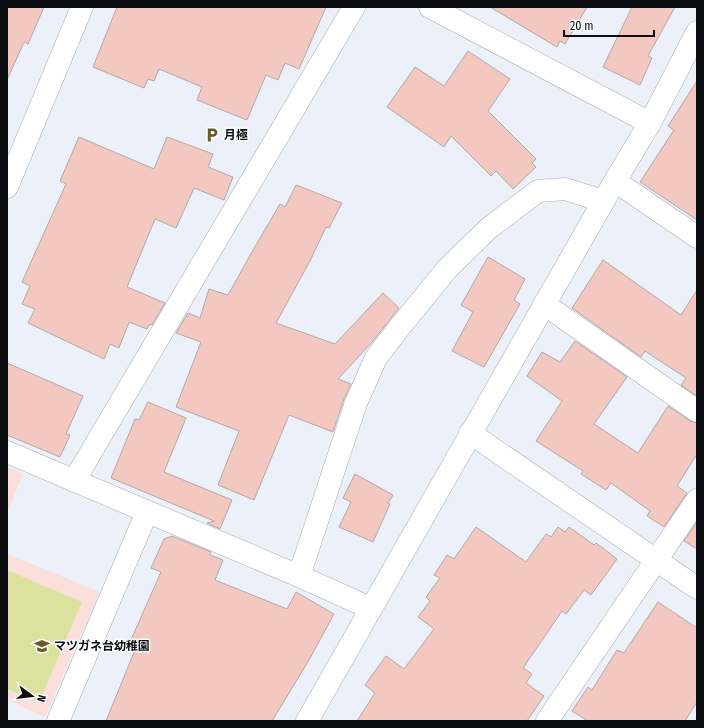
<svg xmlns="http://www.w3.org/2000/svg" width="704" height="728" viewBox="0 0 704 728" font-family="'Fira Sans Condensed','Noto Sans JP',sans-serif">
	<rect width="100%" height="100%" fill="#ecf0f9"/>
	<!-- education -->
	<path fill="#fadfdb" d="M7 467 23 474 7 513Z
		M7 554 100 592 45 717 7 700Z"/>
	<!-- green -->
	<path fill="#dce29e" d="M7 570 82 602 39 702 7 689Z"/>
	<!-- building -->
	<path fill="#f2c8c1" stroke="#b2a8a6" d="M7 7H44L28 44 24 42 7 80Z
		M117 7H326L299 69 285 63 278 80 266 75 247 120 197 100 202 87 159 69 154 81 148 79 144 88 93 67Z
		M490 7H587L565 44 560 41 557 47Z
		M632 7H675L648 56 652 58 640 85 603 67Z
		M468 51 510 79 488 111 536 159 532 163 536 167 513 189 496 171 491 176 451 136 444 147 387 107 415 67 444 86Z
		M697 81V220L640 182 674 130 668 126Z
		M79 137 154 169 167 137 213 154 208 167 233 177 224 200 194 188 176 228 155 219 127 287 165 303 152 325 150 324 147 329 129 322 119 348 110 344 104 359 28 323 35 309 22 304 30 286 22 282 66 184 60 181Z
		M296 185 342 203 329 228 326 227 310 261 276 323 335 344 383 293 399 308 373 341 338 379 351 384 344 399 333 432 289 415 254 500 218 485 239 431 176 407 201 342 176 333 188 313 200 318 209 289 228 295 253 250 280 204 285 207Z
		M488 257 525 279 514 300 520 304 484 367 452 351 473 312 461 305Z
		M603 260 681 315 697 290V396L681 385 686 378 645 351 641 357 572 308Z
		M575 341 627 377 594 424 638 453 668 406 690 421 697 423V454L677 486 687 493 664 527 647 516 650 511 611 483 606 490 581 474 583 471 536 441 562 401 527 376 542 352 560 362Z
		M7 363 83 396 66 434 70 435 60 457 7 435Z
		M148 402 186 418 164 472 232 500 220 529 207 523 214 521 111 478 135 419 139 420Z
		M355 474 393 495 388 503 390 504 373 542 339 527 351 502 343 498Z
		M697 522V549L684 541Z
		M476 527 526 562 546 534 551 537 558 527 565 532 569 527 594 545 596 543 617 559 591 595 584 590 566 614 562 611 523 668 532 674 526 683 544 696 527 721H357L375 693 365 685 386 656 404 669 434 629 418 617 430 601 426 597 440 578 434 575 447 555 454 559Z
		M172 536 211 552 210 555 223 560 215 580 287 609 296 592 334 614 309 660 272 721H106L137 645 130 642 161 572 151 568 164 539Z
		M658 602 697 628V702L685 721H588L572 711 588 687 592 690 617 650 624 653Z"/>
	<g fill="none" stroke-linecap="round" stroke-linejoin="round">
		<!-- minor casing -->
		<g stroke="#a7aab3" stroke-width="23">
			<path id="minor" d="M430 7 650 123
				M615 181 697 237
				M7 187 82 7
				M544 304 697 411
				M470 433 697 588
				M7 452 299 576 370 608
				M74 481 354 7
				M299 576 356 403 376 358 399 328 447 269 489 228 538 191 565 189 603 201
				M58 721 147 512
				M307 721 615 181 650 123 697 32
				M547 721 697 500"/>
		</g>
		<!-- minor -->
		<use href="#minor" stroke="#fff" stroke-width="22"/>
	</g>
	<!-- icons -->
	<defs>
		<g id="parking-bare" transform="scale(1.2)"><path d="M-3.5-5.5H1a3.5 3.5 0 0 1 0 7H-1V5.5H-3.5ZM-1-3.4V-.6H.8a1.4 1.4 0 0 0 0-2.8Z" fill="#6b5927" stroke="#fcfdff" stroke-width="2.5" paint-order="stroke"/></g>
		<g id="school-bare" transform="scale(1.2)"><path d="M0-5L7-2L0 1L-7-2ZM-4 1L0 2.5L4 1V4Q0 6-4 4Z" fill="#6b5927" stroke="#fcfdff" stroke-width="2.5" paint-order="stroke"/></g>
	</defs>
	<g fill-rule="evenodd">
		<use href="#parking-bare" x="212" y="135"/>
		<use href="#school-bare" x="42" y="646"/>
	</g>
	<g text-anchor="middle" stroke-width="3" stroke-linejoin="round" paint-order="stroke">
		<!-- poi labels -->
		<g font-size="12" font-weight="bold" fill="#0c0d10" stroke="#fcfdff" text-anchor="start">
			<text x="224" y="139">月極</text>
			<text x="54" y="650">マツガネ台幼稚園</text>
		</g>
	</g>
	<!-- border -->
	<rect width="704" height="728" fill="none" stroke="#0c0d10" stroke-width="16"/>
	<!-- north arrow -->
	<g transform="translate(32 696) rotate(105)" stroke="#fcfdff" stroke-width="3" paint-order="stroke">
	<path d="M0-3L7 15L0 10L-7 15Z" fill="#0c0d10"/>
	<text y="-6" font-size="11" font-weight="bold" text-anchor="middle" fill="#0c0d10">N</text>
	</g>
	<!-- scale -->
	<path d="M564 30v6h90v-6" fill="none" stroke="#0c0d10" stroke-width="2"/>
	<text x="570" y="30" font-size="12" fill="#0c0d10" stroke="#fcfdff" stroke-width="3" paint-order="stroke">20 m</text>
</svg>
